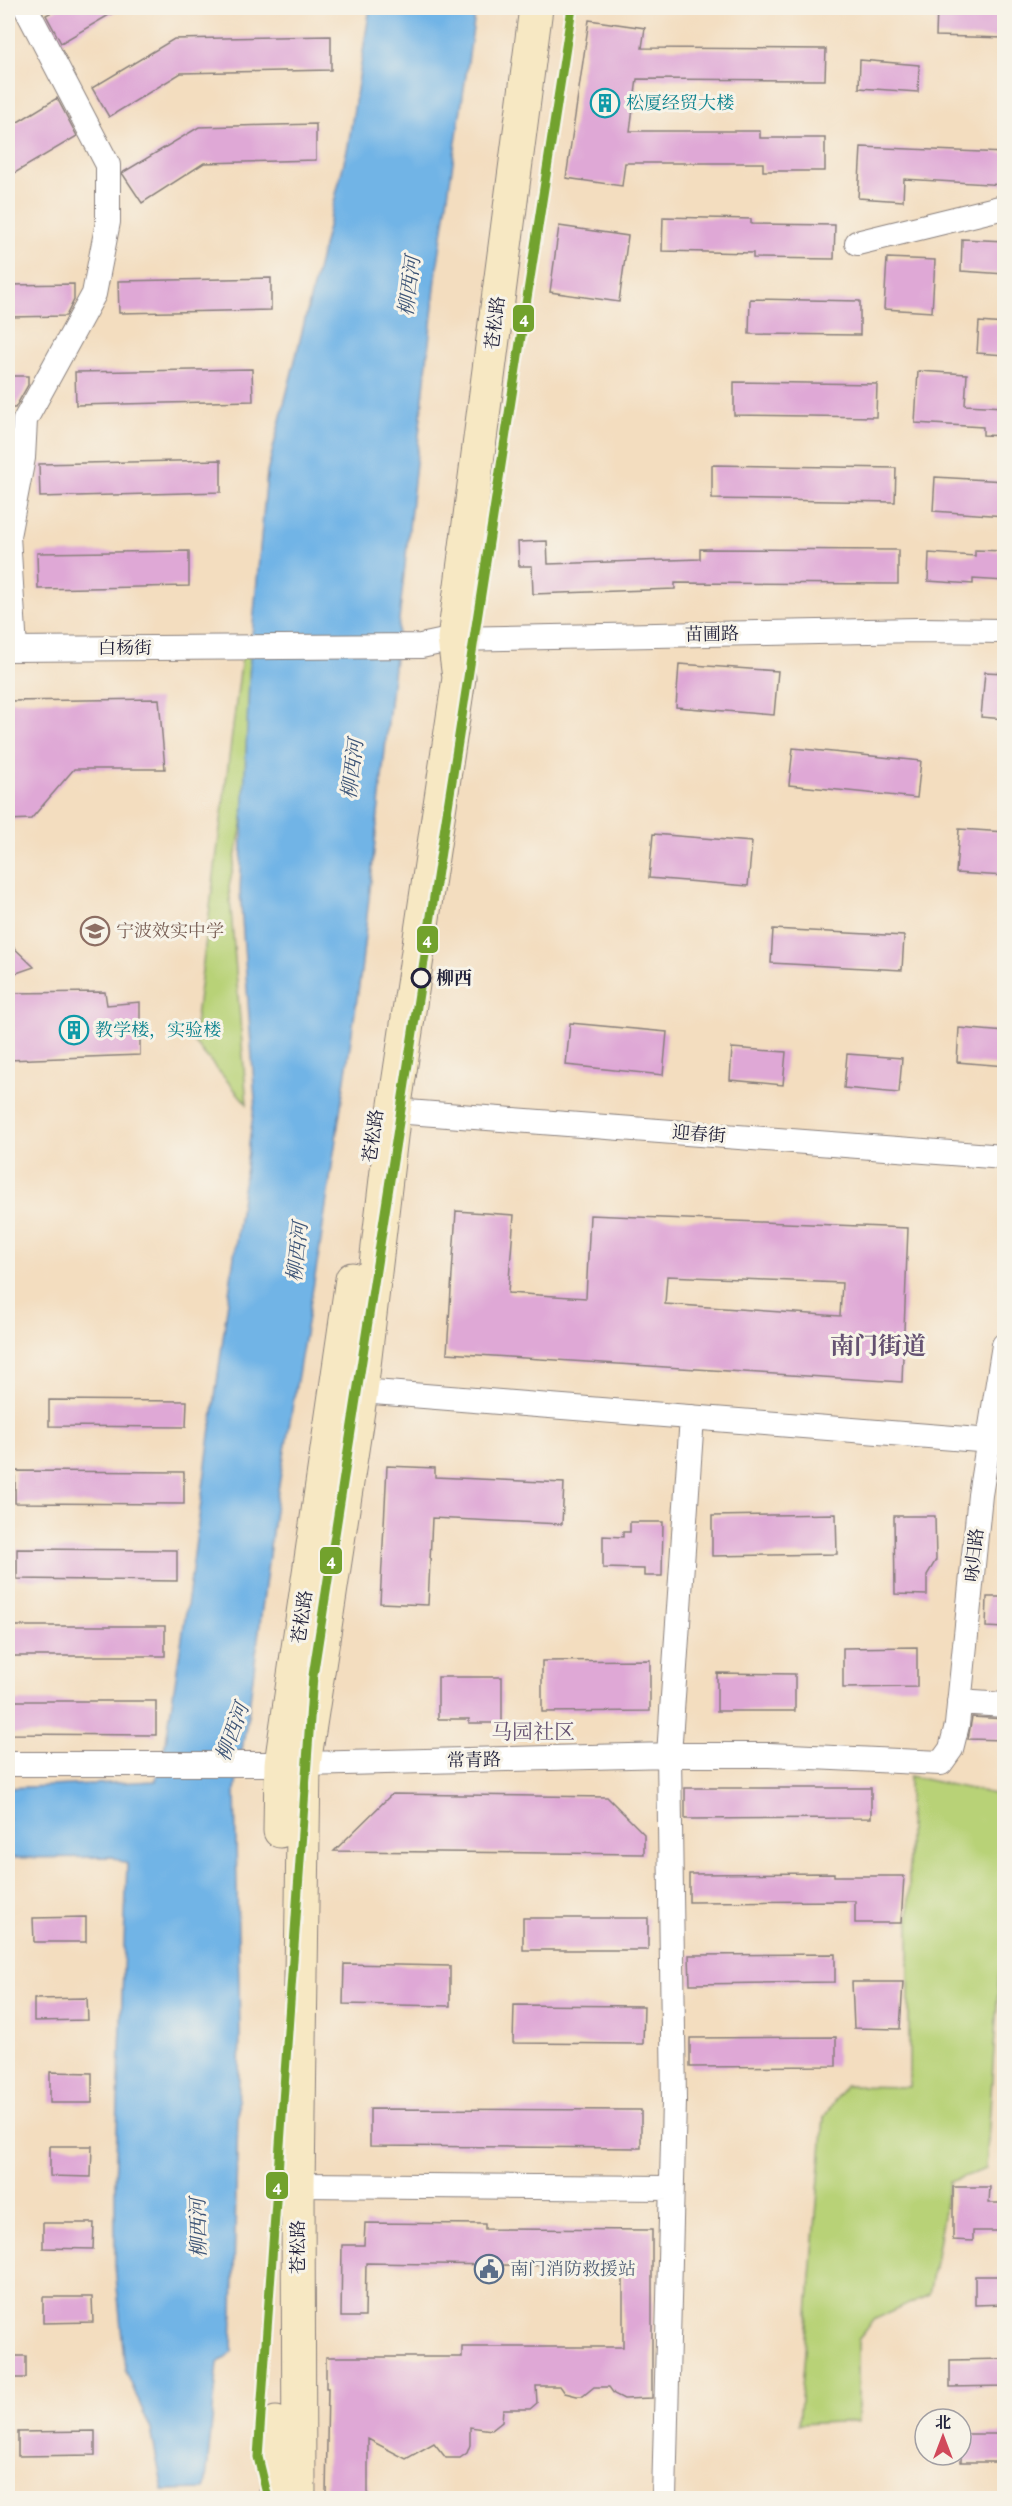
<svg xmlns="http://www.w3.org/2000/svg" width="1012" height="2506" viewBox="0 0 1012 2506" font-family="Vollkorn,'Noto Serif SC',serif">
	<rect width="100%" height="100%" fill="#f7f3e8"/>
	<filter id="ink" filterUnits="userSpaceOnUse"><feTurbulence type="fractalNoise" baseFrequency=".0167" numOctaves="2"/><feDisplacementMap in="SourceGraphic" scale="12" xChannelSelector="R" yChannelSelector="G"/><feConvolveMatrix kernelMatrix="1 2 1 2 8 2 1 2 1" color-interpolation-filters="sRGB"/></filter>
	<filter id="wash" filterUnits="userSpaceOnUse"><feTurbulence type="fractalNoise" baseFrequency=".008" numOctaves="4" result="noise"/><feDisplacementMap in="SourceGraphic" scale="24" xChannelSelector="R" yChannelSelector="G"/><feGaussianBlur stdDeviation="1.35" result="paint"/><feColorMatrix in="noise" values="0 0 0 0 0 0 0 0 0 0 0 0 0 0 0 0 0 1.4 0 .05"/><feComposite in="paint" operator="in"/></filter>
	<g filter="url(#wash)">
		<rect width="100%" height="100%" fill="#f3ddbf"/>
		<!-- green -->
		<path fill="#b8d277" stroke="#6d7a59" stroke-width="1.5" d="M279 647 229 887 247 1104 193 1041 243 648Z
			M909 1776 1004 1796V1960L999 1975 986 2169 949 2182 929 2295 875 2319 858 2340V2421L799 2424 824 2117 845 2086 909 2087Z"/>
		<!-- water -->
		<path fill="#71b4e6" stroke="#4a6b90" stroke-width="1.5" d="M370 8H476L437 269 361 972 319 1253 276 1502 248 1715 235 1790 240 2034 232 2352 218 2363 205 2489 163 2490 151 2430 125 2369 115 2266V2184L127 1864 112 1857 8 1858V1788L156 1781 166 1741 189 1592 255 1099 240 891 250 656 267 473 348 146Z"/>
		<g id="blocks">
			<!-- building -->
			<path fill="#dfa8d6" fill-rule="evenodd" d="M59 8H121L61 43 46 15Z
				M937 8H1005V38L936 36Z
				M589 20 645 28 642 48 826 49 825 80 637 79 630 131H760V138H825V171H763V163H625L622 186 566 178Z
				M331 36V70L181 73 109 117 92 88 174 39Z
				M860 60 919 65 918 92 859 88Z
				M57 98 77 136 8 177V128Z
				M316 124V160L204 163 142 203 122 173 199 127Z
				M861 147 1005 153V185L904 179 903 201 858 198Z
				M663 217 751 219V224L835 225 834 259 753 258V253L662 251Z
				M559 226 628 236 619 302 550 292Z
				M962 239 1005 241V274L961 271Z
				M887 258 935 260 932 312 884 309Z
				M271 278V310L119 313 118 281Z
				M74 284V300L66 316 8 317V285Z
				M750 299 860 301V335L749 334Z
				M979 322 1005 324V355L977 353Z
				M252 369 253 401 76 405 75 372Z
				M918 371 967 374 965 405 1005 407V436L983 435V427L915 423Z
				M8 376H28V385L15 408H8Z
				M734 382 877 384 876 417 734 415Z
				M221 460V492L40 497 39 464Z
				M712 465 896 468 895 502 712 499Z
				M935 477 1005 481V516L933 511Z
				M547 541 548 564 700 559V549L898 550V584L675 583V589L533 594 532 566H519L518 542Z
				M975 550 1005 551V581L973 579V584L928 581 929 553 975 556Z
				M189 551V586L38 589 37 553Z
				M679 664 778 671 774 715 676 707Z
				M985 672 1005 673V719L981 717Z
				M159 699 165 769H74L31 819 8 820V701Z
				M793 748 921 761 917 798 789 785Z
				M959 829 1005 832V876L956 873Z
				M653 834 752 842 748 886 649 878Z
				M773 929 904 936 902 970 771 963Z
				M8 942 34 967 8 976Z
				M105 992 107 1005 140 1002V1055L8 1060V993Z
				M570 1023 667 1032 663 1075 566 1065Z
				M959 1028 1005 1032V1066L957 1062Z
				M732 1048 786 1052 783 1085 730 1080Z
				M847 1054 902 1058 899 1093 844 1088Z
				M456 1211 514 1215 508 1293 586 1298 590 1215 908 1228 902 1382 447 1353ZM667 1276 842 1283 840 1316 665 1304Z
				M49 1400 187 1401 186 1427 49 1426Z
				M387 1466 435 1468V1477L564 1483 562 1524 432 1518 428 1605 380 1603Z
				M15 1471 184 1472V1504L15 1503Z
				M836 1514 837 1554 712 1556V1516Z
				M894 1516H935L936 1560 927 1575V1595L895 1594Z
				M630 1522H663L662 1576H644V1569L603 1568V1536L623 1537V1532H630Z
				M17 1549 177 1550V1581L17 1579Z
				M987 1597H1005V1628L986 1627Z
				M8 1626H165V1656H8Z
				M917 1647V1687L843 1688V1648Z
				M650 1660V1711L542 1712V1661Z
				M717 1673 795 1674V1711H717Z
				M438 1677H502V1723H469V1719H438Z
				M8 1701H156V1735L8 1734Z
				M972 1717 1005 1719V1740L968 1739Z
				M685 1788H871V1818L685 1819Z
				M392 1794 607 1797 644 1834V1854L334 1851Z
				M834 1873V1876H904L901 1923H855V1901L689 1902V1874Z
				M86 1917V1942H34L33 1918Z
				M523 1918H648V1950H523Z
				M835 1954V1982L690 1984 689 1955Z
				M344 1964 450 1966V2006L343 2004Z
				M852 1982H903L900 2029 854 2028Z
				M87 1998 88 2020 34 2021V1999Z
				M514 2005 644 2006 643 2044 513 2043Z
				M836 2037V2066L690 2067V2038Z
				M50 2072 92 2073V2103H50Z
				M370 2109 641 2110V2148L370 2146Z
				M50 2146H92L91 2177 50 2176Z
				M953 2187H990L989 2203H1005V2231H973V2241L953 2240Z
				M43 2223H94L93 2249 43 2248Z
				M365 2223 485 2224V2229L652 2230V2398L624 2399 614 2394 609 2387H594L583 2396H577L565 2393 560 2386H536L537 2403 530 2409H503L502 2422 492 2430 470 2427V2445L467 2453 460 2458H446L434 2443 406 2459 368 2439V2498H338L326 2494 328 2388H326V2357H462V2347H623V2267L366 2263 365 2317H341L342 2245H364Z
				M975 2276H1005V2304L975 2305Z
				M43 2297H92L93 2322 43 2323Z
				M8 2356H26V2378H8Z
				M1005 2359V2386L950 2387V2360Z
				M95 2431V2455L18 2456V2432Z
				M961 2434H1005V2462H961Z"/>
		</g>
	</g>
	<g filter="url(#ink)">
		<use href="#blocks" fill-opacity="0" stroke="#8a807d" stroke-width="1.5"/>
		<g fill="none" stroke-linecap="round" stroke-linejoin="round">
			<!-- minor casing -->
			<g stroke="#8a807d" stroke-width="26">
				<path id="minor" d="M857 243 1004 207
					M8 649 421 646 454 639 918 630 1004 631
					M15 649 8 536 23 458 25 420 94 294 108 222V165L26 8
					M394 1111 1004 1157
					M361 1391 1004 1442
					M959 1702 1004 1705
					M8 1764H304L669 1755H769L941 1763 951 1749 957 1725 980 1495 1004 1345
					M298 2185 671 2188
					M664 2498 674 2101 669 1755 692 1417"/>
			</g>
			<!-- secondary casing -->
			<g stroke="#8a807d" stroke-width="35">
				<path id="secondary" d="M280 1831 281 1764 352 1279
					M276 2498V2423
					M299 2498 298 2185 304 1764 361 1391 394 1111 459 678 454 639 536 8"/>
			</g>
			<!-- minor -->
			<use href="#minor" stroke="#fff" stroke-width="24"/>
			<!-- secondary -->
			<use href="#secondary" stroke="#f7e8c3" stroke-width="33"/>
			<!-- metro-1 casing -->
			<g stroke="#f7f3e8" stroke-width="14">
				<path id="metro-1" d="M268 2498 258 2457 313 1676 572 8"/>
			</g>
			<!-- metro-1 -->
			<use href="#metro-1" stroke="#72a22d" stroke-width="9"/>
		</g>
	</g>
	<!-- icons -->
	<defs>
		<g id="building-ring" transform="scale(1.5)"><circle r="9.5" fill="#f7f3e8" stroke="#0f9aa8" stroke-width="1.5"/><path d="M-4-6H4V6H1V3H-1V6H-4ZM-2.5-4.3h1.7v1.8h-1.7ZM.8-4.3h1.7v1.8H.8ZM-2.5-1h1.7V.8h-1.7ZM.8-1h1.7V.8H.8Z" fill="#0f9aa8"/></g>
		<g id="school-ring" transform="scale(1.5)"><circle r="9.5" fill="#f7f3e8" stroke="#8d6e63" stroke-width="1.5"/><path d="M0-5L7-2L0 1L-7-2ZM-4 1L0 2.5L4 1V4Q0 6-4 4Z" fill="#8d6e63"/></g>
		<g id="civic-ring" transform="scale(1.5)"><circle r="9.5" fill="#f7f3e8" stroke="#5c6f8a" stroke-width="1.5"/><path d="M-.6-6.5H3V-4.5H.6V-3L4-1V1h2V6H-6V1h2V-1L-.6-3ZM-1.2 2.5V6h2.4V2.5Z" fill="#5c6f8a"/></g>
	</defs>
	<g fill-rule="evenodd">
		<use href="#building-ring" x="605" y="103"/>
		<use href="#school-ring" x="95" y="931"/>
		<use href="#building-ring" x="74" y="1030"/>
		<use href="#civic-ring" x="489" y="2269"/>
	</g>
	<!-- markers -->
	<circle fill="#f7f3e8" stroke="#22223b" stroke-width="3" cx="421" cy="978" r="9"/>
	<g text-anchor="middle" stroke-width="6" stroke-linejoin="round" paint-order="stroke">
		<!-- culture labels -->
		<g font-size="18" fill="#0d838f" stroke="#f7f3e8" text-anchor="start">
			<text x="626" y="109">松厦经贸大楼</text>
			<text x="95" y="1036">教学楼，实验楼</text>
		</g>
		<!-- street labels -->
		<g font-size="18" fill="#22223b" stroke="#f7f3e8">
			<text transform="translate(495 323) rotate(-83)" y="6">苍松路</text>
			<text transform="translate(712 634) rotate(-1)" y="6">苗圃路</text>
			<text x="125" y="654">白杨街</text>
			<text transform="translate(699 1134) rotate(4)" y="6">迎春街</text>
			<text transform="translate(373 1136) rotate(-82)" y="6">苍松路</text>
			<text transform="translate(974 1555) rotate(-84)" y="6">咏归路</text>
			<text transform="translate(302 1617) rotate(-82)" y="6">苍松路</text>
			<text transform="translate(474 1760) rotate(-1)" y="6">常青路</text>
			<text transform="translate(298 2247) rotate(-90)" y="6">苍松路</text>
		</g>
		<!-- education labels -->
		<g font-size="18" fill="#785e54" stroke="#f7f3e8" text-anchor="start">
			<text x="116" y="937">宁波效实中学</text>
		</g>
		<!-- stop labels -->
		<g font-size="18" font-weight="bold" fill="#22223b" stroke="#f7f3e8" text-anchor="start">
			<text x="436" y="984">柳西</text>
		</g>
		<!-- service labels -->
		<g font-size="18" fill="#4e5e75" stroke="#f7f3e8" text-anchor="start">
			<text x="510" y="2275">南门消防救援站</text>
		</g>
		<!-- water labels -->
		<g font-size="20" font-style="italic" fill="#3e5577" stroke="#f7f3e8">
			<text transform="translate(409 286) rotate(-83)" y="7">柳西河</text>
			<text transform="translate(352 769) rotate(-83)" y="7">柳西河</text>
			<text transform="translate(297 1252) rotate(-84)" y="7">柳西河</text>
			<text transform="translate(232 1732) rotate(-70)" y="7">柳西河</text>
			<text transform="translate(198 2228) rotate(-91)" y="7">柳西河</text>
		</g>
		<!-- quarter labels -->
		<g font-size="21" fill="#645171" stroke="#f7f3e8">
			<text x="533" y="1739">马园社区</text>
		</g>
		<!-- district labels -->
		<g font-size="24" font-weight="bold" fill="#645171" stroke="#f7f3e8">
			<text x="878" y="1354">南门街道</text>
		</g>
	</g>
	<g stroke="#f7f3e8" stroke-width="2">
		<rect x="512" y="304" width="23" height="29" rx="6" fill="#72a22d"/>
		<rect x="416" y="925" width="23" height="29" rx="6" fill="#72a22d"/>
		<rect x="319" y="1546" width="24" height="29" rx="6" fill="#72a22d"/>
		<rect x="265" y="2171" width="24" height="29" rx="6" fill="#72a22d"/>
	</g>
	<g font-size="16" text-anchor="middle" font-weight="bold" fill="#fff">
		<text x="524" y="324">4</text>
		<text x="427" y="945">4</text>
		<text x="331" y="1566">4</text>
		<text x="277" y="2192">4</text>
	</g>
	<!-- margin -->
	<rect width="1012" height="2506" fill="none" stroke="#f7f3e8" stroke-width="30"/>
	<!-- north arrow -->
	<g transform="translate(943 2437)"><circle r="28" fill="#f7f3e8" stroke="#a29fa3" stroke-width="1.5"/>
	<path d="M0-4.5L10 22L0 15L-10 22Z" fill="#d1495b"/>
	<text y="-9" font-size="16" font-weight="bold" text-anchor="middle" fill="#22223b">北</text>
	</g>
</svg>
